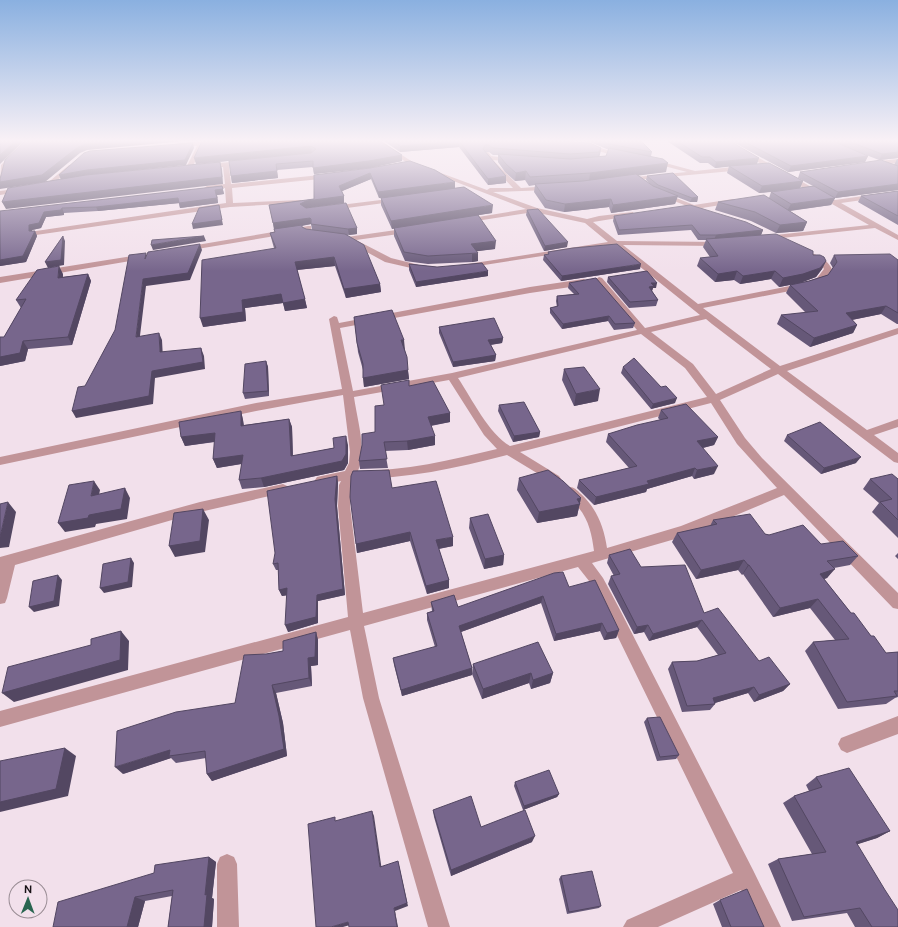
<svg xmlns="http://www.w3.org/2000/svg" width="898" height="927" viewBox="0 0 898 927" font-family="'DM Sans',sans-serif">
	<rect width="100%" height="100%" fill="#f2e0eb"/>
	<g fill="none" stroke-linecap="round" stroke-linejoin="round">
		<!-- minor -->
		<path fill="#c19498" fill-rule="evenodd" d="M26 141H32L7 166 3 184 0 186 1 165Z
			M199 141 205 142 246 141 243 143 203 145 192 168 187 169 186 168 197 146 178 147 175 145 178 143Z
			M374 141H381L414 163 409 164Z
			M475 141H481L491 156 515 159 516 160 513 162 493 160 521 188 550 186 553 188 550 190 493 192 537 208 587 219 599 216 633 212 634 214 630 216 593 222 617 241 723 242 724 244 720 246 623 245 698 304 800 284 817 278 824 269 821 264 807 255 811 253C821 256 827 260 832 269L823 282 805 288 703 308 780 366 898 328V334L787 371 867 430 898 419V427L874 435 898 453V463L894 462 778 374 720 400 745 438 762 458 898 593V609L893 608 784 495 689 535 592 563 603 578 618 606 753 870 781 927H759L741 890 658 927H623L627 920 733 873 593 586 578 567 364 626 379 698 450 927H428L363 698 350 630 0 727V711L348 617 338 506 339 485 341 481 321 485 317 483 315 480 317 477 345 471 349 463 350 452 343 395 256 411 0 465V457L256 403 342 389 329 319 334 316 337 317 339 323 530 287 584 279 588 282 584 285 530 293 340 328 353 391 452 373 637 330 596 282 595 280 599 277 602 278 645 328 700 315 613 245 465 268V264H468L608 242 585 223 534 212 463 223 462 221 466 219 526 209 425 170 430 169 487 190 490 188H513L491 165ZM706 319 712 324 771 369 716 394 693 364 651 332ZM641 334 685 368 707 397 510 446C489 434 472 399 458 378ZM449 380 484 435 497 449C452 460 404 471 358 471 367 450 357 419 354 397ZM711 403 737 444 777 488 681 526 607 548C604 527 597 509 581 494 576 489 572 485 565 488L563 491C566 497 573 502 578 507 589 520 592 535 594 551L363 613 350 506 351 485 354 479C406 479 457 468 507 455L555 484 559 482 561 479 559 476 520 452Z
			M721 141H728L835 200 898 191V195L841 203 898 235V240L875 228 763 240V236H766L869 225Z
			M585 144 626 155 627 156 624 158 583 147V145Z
			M651 159 695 171 743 166 746 168 743 170 624 181V179L626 178 687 172 649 162 648 161Z
			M898 159V163L870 166 867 164 870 162Z
			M245 161 247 162V164L229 166 231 184 330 174 333 176 330 178 232 188 233 203 301 200V202L299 203 230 207 36 235 32 233 36 231 226 203 225 188 207 190 204 188 207 186 225 184 223 167 205 168 202 166 205 164Z
			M69 165 74 166 49 187H45V185Z
			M23 188 25 189V191L0 195V191Z
			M661 192 694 205 733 199 736 201 733 203 702 208 706 210 702 212 659 195 658 194Z
			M397 198 400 200 399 201 332 210 328 208 332 206Z
			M308 226H311V230L185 251 181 249 185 247Z
			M410 228 414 230 413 232 356 240 391 258 427 267 428 269 427 271H424L385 262 343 239 347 237Z
			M145 254 149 256 148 258 0 283V277Z
			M283 484 287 486 289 489 287 492 200 512 15 565 7 598 5 603 0 604V557L200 502Z
			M898 716V734L847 753 841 750 838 744 841 738Z
			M227 854 234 857 237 864 239 927H217V864L220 857Z"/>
	</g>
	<!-- wall -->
	<path fill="#665878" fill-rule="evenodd" d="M209 141H380L402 155V161L370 168 314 174 313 167 277 170 278 178 232 183 231 176 312 153 196 164Z
		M384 141H559L601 148 600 154 599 157 606 156 609 150 590 142 570 141H641L652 152 651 156 666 172 638 175 650 184 646 180 647 176 698 197 697 202H690L677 197 675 204 611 213 609 207 564 212 545 208 534 192 535 185 529 186 525 180 515 181 505 172 498 162V155H493L489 152H485L506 183 488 185 459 147 400 152Z
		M667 141H730L757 164 803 181 800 188 813 186 798 178 800 172 894 165 897 159H898V190L835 198 831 205 790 211 807 222 803 231 776 233 751 221 715 210 718 202 769 198 771 192 759 193 727 173 729 166 715 168 708 163H700Z
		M731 141H898V158L879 160 856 151 868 156 865 162 788 172Z
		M370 168 455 188 492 213 478 215 495 249 476 251 478 261 472 262 428 264 405 261 394 236V228L392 229 381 205V198H379L371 179 342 191 344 196V203L306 208 357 228V234L347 235 380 284 381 292 346 298 335 266 297 270 307 308 285 311 283 303 245 308 246 321 203 327 274 248 272 241 270 233 275 232 269 205 314 199ZM311 224 312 230 306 229 302 227V226Z
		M222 186 224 194 217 195 218 203 180 208 179 203 98 211 64 213V215L46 217 41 228 32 230V231H35L37 236 26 262 0 266V212Z
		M898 191V225L858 202 861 196Z
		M527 210 567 247 544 251 526 215Z
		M614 216 763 230 761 235 826 261 822 269 816 277 800 283 779 287 771 279 740 284 734 280 715 282 697 266 700 258 710 257 703 247 706 240H698L691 230 618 235 613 221Z
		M548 252 640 269 561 281 543 260 544 255 548 254Z
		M834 255 898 260V324H897L881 314 852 320 857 325 853 333 810 347 777 324 781 315 806 313 786 293 790 285 809 281 828 275 833 268 830 263Z
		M409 264 437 267 488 276 416 287 409 270Z
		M63 274V277L88 274 91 281 72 345 28 349 25 361 0 366V337H4L21 308 16 300Z
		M608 277 656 288H653L652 291 658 300 656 306 629 308 607 282Z
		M569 283 635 323 633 328 614 330 608 321 562 329 550 313V308L557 307 556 301 557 296 574 294 568 288Z
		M354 317 405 350 409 379 364 387 363 370 358 352Z
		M439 327 503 338 502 343 491 345 496 355 495 361 453 367 439 333Z
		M266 361 268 367 269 396 245 399 243 393Z
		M623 367 675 403 651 409 621 373Z
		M564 369 598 401 574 406 562 380Z
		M409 386 450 413V422L431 426 435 445 408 450 385 451 388 468 360 469 359 461 375 432 384 405Z
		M499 405 540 432 539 437 513 442 498 411Z
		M661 410 718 437 714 445 703 448 714 474 694 479 692 476 647 489 646 492 594 505 577 488 579 480 629 468 606 442 608 434 660 420 658 418Z
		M241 411 243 420 244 425 289 419 292 427 293 456 348 445V463L344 470 264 487 242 489 239 480 242 464 217 468 213 459 215 442 185 446 181 437Z
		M787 435 856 463 821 474 784 441Z
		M337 476 338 483 337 506 345 595 318 601V623L288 632 287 595 282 596 279 590 278 570H276L273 564Z
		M519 478 581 498 577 516 537 523 517 490Z
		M870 479H898V538L872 512 879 503 863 489Z
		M392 488 453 546 439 549 449 580V588L427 594 410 541 357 553 356 544Z
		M470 518 504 555 503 565 484 569 469 528Z
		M713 520 765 534 821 544 858 556 850 565 834 568 827 578 824 579 851 613 886 653 898 652V697L895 698 886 704 838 709 805 651 813 642 835 640 810 608 773 617 743 574 742 575 738 570 696 579 672 542 677 533 710 526Z
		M898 553V559L895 556Z
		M609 555 641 567 704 613 759 661 790 684 783 691 754 702 748 693 715 703V704L710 710 682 712 668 669 672 662 697 661 718 655 697 627 649 641 644 632 634 634 608 584 611 576H614L607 563Z
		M569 587 619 630 616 638 604 640 600 631 554 641 541 603 461 632 472 668V675L402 696 394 665 393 658 435 647 427 620V613L432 611 431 602 458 607Z
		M316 632 318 640V665L311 666 312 686 276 693 283 723 287 756 212 781 207 774 206 758 176 763 171 758 123 774 235 703 266 654 283 651Z
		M473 664 553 673 550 683 531 689 529 683 482 699 472 674Z
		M647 718 679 755 676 759 657 761 644 722Z
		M816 777 890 831 877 838 857 844 898 927H855L847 913 792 921 768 864 778 859 812 854 783 803 794 796 809 791 806 785Z
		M515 782 559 794 557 797 523 810 514 786Z
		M433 810 481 827 532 842 451 876 434 817Z
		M209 857 216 862 212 898 214 899 212 927H168L172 896 145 901 138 927H53Z
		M561 876 601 906 599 908 567 914 559 879Z
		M720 900 764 927H722L713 904Z"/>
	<!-- shaded-wall -->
	<path fill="#534762" d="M15 141H24L0 164V155Z
		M115 141H184L87 150 80 153 45 182 0 189V182L85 144Z
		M459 141V147L400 152V146Z
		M193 143 194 148 186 165 89 175 61 180 59 175Z
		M311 146 312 153 196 164 194 158Z
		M601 148 600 154 598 159 599 152Z
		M898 152V158L879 160 882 154Z
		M402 155V161L370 168 314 174 313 168Z
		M868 156 865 162 788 172 791 166Z
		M759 158 757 164 715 168 716 162Z
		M220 162 222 169 223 184 6 209 2 202Z
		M668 163 666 172 589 182 590 173Z
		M276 164 278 178 232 183 231 176Z
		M526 171 525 180 515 181 516 173Z
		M370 173 371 179 340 192 339 186Z
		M506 176V183L488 185V179Z
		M803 181 800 188 759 193 762 186Z
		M455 182V189L379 198 378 192Z
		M898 184V190L835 198 838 192Z
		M222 186 224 194 217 195 218 203 180 208 179 203 215 190Z
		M344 196V203L307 208 302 210 300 204 306 201Z
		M678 196 675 204 611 213 613 205Z
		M698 197 697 202H690L692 198Z
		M178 198 180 203 98 211 96 207Z
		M835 198 831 205 787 211 791 204Z
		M611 199 609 207 564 212 565 204Z
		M219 205 223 225 193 229 192 224Z
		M493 205 492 213 392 229 391 221Z
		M62 208 64 213V215L46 217 41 228 32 230V236L29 231V225L44 212Z
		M310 218 311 224 274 230 273 223Z
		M807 222 803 231 776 233 780 225Z
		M357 228V234L349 235 348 229Z
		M763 230 761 235 714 240 716 235Z
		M35 231 37 236 26 262 0 266V260Z
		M63 236 65 241 64 265 48 268 45 262Z
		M204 236 206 241 153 250 151 245Z
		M496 241 495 249 471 252V244Z
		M568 242 567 247 544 251 545 246Z
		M200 244 202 250 190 280 146 286 139 344 136 337 143 279Z
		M478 253V261L472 262V254Z
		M334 257 335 266 296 270 295 262Z
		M826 261 822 269 816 277 800 283 779 287 783 278Z
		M641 264 640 269 561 281 562 276Z
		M59 266 63 274 62 285 58 278Z
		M488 271V276L416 287V282Z
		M737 271 734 280 715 282 718 274Z
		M775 271 771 279 740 284 743 276Z
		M88 274 91 281 72 345 68 337Z
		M651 283H657L656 288H653L652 291 649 287Z
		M380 284 381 292 346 298 344 289Z
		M281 294 305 299 307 308 285 311 283 303 245 308 246 321 203 327 200 318 242 300Z
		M886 306 881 314 841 322 846 313Z
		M609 316 608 321 562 329 563 324Z
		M857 325 853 333 810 347 814 338Z
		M159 333 162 340 163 359 160 352Z
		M503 338 502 343 488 345V340Z
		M401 340H404L405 350H402Z
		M23 341 28 349 25 361 0 366V357Z
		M201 348 204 356 205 369 155 378 153 404 76 418 72 411 152 371Z
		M496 355 495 361 453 367V362Z
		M266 361 268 367 269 396 268 391Z
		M408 370 409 379 364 387 363 378Z
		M600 389 598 401 574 406 576 394Z
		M677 398 675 403 651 409 653 404Z
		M241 411 243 420 244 434 241 426Z
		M450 413V422L428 426V417Z
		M289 419 292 427 293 465 291 456Z
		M540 432 539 437 513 442 514 436Z
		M215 433 219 441 185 446 181 437Z
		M346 436 348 445V463L344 470 264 487 261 478 342 461Z
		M435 436V445L408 450 407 441Z
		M718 437 714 445 694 450 697 441Z
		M243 455 246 463 217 468 213 459Z
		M861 457 856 463 821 474 824 468Z
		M718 466 714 474 694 479 697 470Z
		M695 468 692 476 647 489 646 492 594 505 596 497 647 481Z
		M337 476 338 483 337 506 345 595 318 601V623L288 632 285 625 317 595 335 499Z
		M94 481 100 490 97 505 91 496Z
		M125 488 130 498 127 519 96 524 95 527 65 532 58 523 89 515Z
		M581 498 577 516 537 523 539 512Z
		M8 502 16 512 9 547 0 548V537Z
		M203 509 209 520 205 552 175 557 169 546Z
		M410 532V541L357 553 356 544Z
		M453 537V546L437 549 436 540Z
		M504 555 503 565 484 569 485 559Z
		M131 558 134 563 132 587 104 593 100 588Z
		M744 560 738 570 696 579 701 570Z
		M748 565H749L743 574 742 575Z
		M835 569 827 578 812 583 820 574Z
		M58 575 62 580 59 606 34 612 29 607Z
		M449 580V588L427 594 426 586Z
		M287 588 289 595 282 596 279 590Z
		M543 596 541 603 458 633 459 626Z
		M818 599 810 608 773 617 780 608Z
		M702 620 697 627 649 641 653 634Z
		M602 623 600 631 554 641 556 634Z
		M648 625 644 632 634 634 637 627Z
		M619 630 616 638 604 640 607 633Z
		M121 631 129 641 128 670 14 702 2 693Z
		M316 632 318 640V665L311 666 312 686 309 678 308 658Z
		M472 668V675L402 696 401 690Z
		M531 673 529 683 482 699 483 689Z
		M553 673 550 683 531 689 533 680Z
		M790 684 783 691 754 702 759 695Z
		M272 685 276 693 283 723 287 756 212 781 207 774Z
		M754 687 748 693 708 705 713 698Z
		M65 748 76 756 68 796 0 812V802Z
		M170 750 169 756 171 758 123 774 115 767Z
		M559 794 557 797 523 810 524 806Z
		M372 811 374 816 382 871 380 867Z
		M890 831 877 838 843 849 856 842Z
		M535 836 532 842 451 876V870Z
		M209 857 216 862 212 898 214 899 212 927H204L205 895Z
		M398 861 408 906 395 911 398 927H397L394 908Z
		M135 897 145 901 138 927H127Z
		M348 922 350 925 343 927H331Z"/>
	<!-- building -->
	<path fill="#77668c" stroke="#534762" d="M0 141H15L0 155Z
		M25 141H115L85 144 78 147 42 175 0 182V179L5 160Z
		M202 141H380L402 155 369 161 313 168V161L276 164 277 171 231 176 229 161 311 153 316 149 311 146 194 158Z
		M392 141H559L590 143 601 148 599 152 570 154 493 148 489 145H485L483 149 506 176 488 179 459 141 400 146Z
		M602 141H641L652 152 609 144Z
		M677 141H730L759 158 716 162 710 157H702Z
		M743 141H833L868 156 791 166Z
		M848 141H898V152L882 154Z
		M193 143 185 160 87 170 59 175 84 153 90 151Z
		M609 148 663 159 668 163 590 173 530 177 526 171 516 173 506 164 498 154 570 159 606 156Z
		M881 160 898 166V184L838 192 800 172Z
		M410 161 435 170 455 182 378 192 370 173 339 186 344 196 306 201 300 204 306 208 346 203 357 228 348 229 311 224V219L310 218 273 223 269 205 314 199V175L370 168Z
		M220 162 222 177 2 202 8 188 86 175Z
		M769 163 803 181 762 186 729 166Z
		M673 173 698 197 692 198 658 185 647 176Z
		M636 174 653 186 678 196 613 205 611 199 565 204 546 200 535 184 583 181Z
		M222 186 223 189 215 190 217 198 179 203 178 198 96 207 62 208 61 210 44 212 39 223 29 225V231H35L23 256 0 260V211Z
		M814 186 835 198 791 204 771 192Z
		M464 187 493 205 391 221 381 198Z
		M898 191V216L861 196Z
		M764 195 807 222 780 225 755 212 718 202Z
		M219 205 222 220 192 224 199 208Z
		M690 205 746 222 763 230 716 235H700L692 225 619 230 614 216Z
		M538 209 568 242 545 246 527 210Z
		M478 215 496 241 471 244 478 253 428 256 404 252 394 228Z
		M302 225V227L306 229 345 234 364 245 380 284 344 289 334 257 295 262 305 299 283 303 281 294 242 300 243 312 200 318 202 260 276 248 270 233 275 232 274 229Z
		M776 234 813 251V255H820L824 257 826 261 820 268 803 274 783 278 775 271 743 276 737 271 718 274 700 258 718 256 706 239Z
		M63 236 61 260 45 262Z
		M204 236 151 245 152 240Z
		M200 244 188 273 143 279 136 337 159 333 160 352 201 348 203 362 152 371 149 396 72 411 78 387 85 386 115 330 129 255 146 253 145 259 148 252Z
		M617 244 641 264 562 276 544 255 549 254 548 252 573 248Z
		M890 254 898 260V313L886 306 846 313 857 325 814 338 781 315 818 311 790 285 809 281 828 275 837 262 834 255Z
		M482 263 488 271 416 282 409 264 437 267Z
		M59 266 58 278 88 274 68 337 23 341 20 353 0 357V337H4L26 299 16 300 37 270Z
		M647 271 657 283H651L654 286 649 287 658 300 630 302 608 277Z
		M596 278 635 323 615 324 609 316 563 324 550 308 558 306 557 296 579 294 569 283Z
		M392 310 404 340H401L407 357 408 370 363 378V364L357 343 354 317Z
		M494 318 503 338 488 340 496 355 453 362 439 327Z
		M634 358 661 387 666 386 677 398 653 404 623 367Z
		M266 361 268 391 243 393 245 364Z
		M584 367 600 389 576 394 564 369Z
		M409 380V386L433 381 450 413 428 417 435 436 407 441 384 442 387 459 359 461 362 445V434L375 432V406L384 405 381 385Z
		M524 402 540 432 514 436 499 405Z
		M686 404 718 437 697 441 718 466 697 470 695 468 647 481 649 484 596 497 579 480 637 466 608 434 637 425 668 418 661 410Z
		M241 411V426L289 419 291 456 334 448 333 438 346 436V454L342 461 261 478 239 480 243 455 213 459 215 433 181 437 179 422Z
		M820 422 861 457 824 468 787 435Z
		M389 470 392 488 436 481 453 537 436 540 449 580 426 586 410 532 356 544 350 497 351 476 353 471Z
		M548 470 563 481 581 498 577 499 580 504 539 512 519 478Z
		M892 474 898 479V520L880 502 892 499 870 479Z
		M337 476 335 499 343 589 317 595 316 617 285 625 287 588 279 590 278 563 273 564 275 553 267 491Z
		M94 481 91 496 125 488 121 509 89 515 88 518 58 523 69 485Z
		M8 502 0 537V504Z
		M203 509 200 541 169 546 174 513Z
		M488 514 504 555 485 559 470 518Z
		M750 514 765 534 769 535 803 525 821 544 843 541 858 556 827 561 835 569 820 574 851 613H854L871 636H874L886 653 898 652V691H894L897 696 847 702 813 642 849 639 818 599 780 608 749 565H748L744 560 701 570 677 533 717 524 713 520Z
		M630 549 641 567 685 565 704 613 718 608 759 661 769 657 790 684 759 695 754 687 713 698 715 704 687 706 672 662 697 661 726 653 702 620 653 634 648 625 637 627 611 576 620 574 609 555Z
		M131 558 128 582 100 588 103 564Z
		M563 572 569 587 595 580 619 630 607 633 602 623 556 634 543 596 459 626 472 668 401 690 393 658 437 646 427 613 434 611 431 602 454 595 458 607 554 573Z
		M58 575 54 601 29 607 33 581Z
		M121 631 120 660 2 693 8 667 91 645V639Z
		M316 632 315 657 308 658 309 678 272 685 279 716 284 749 207 774 205 751 169 756 170 750 115 767 117 731 176 712 235 703 244 655 266 654 283 651V641Z
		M538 642 553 673 533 680 531 673 483 689 473 664Z
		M660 717 679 755 660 757 647 718Z
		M65 748 56 789 0 802V761Z
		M849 768 890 831 856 842 885 890 898 910V927H872L860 908 804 917 778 859 826 852 794 796 822 787 816 777Z
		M549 770 559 794 524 806 515 782Z
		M471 796 481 827 525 810 535 836 451 870 433 810Z
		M372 811 380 867 398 861 407 903 394 908 397 927H349L348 922 331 927H316L308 824 335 817V821Z
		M209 857 205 895 207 894 204 927H168L173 890 135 897 127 927H53L58 902 154 873 155 865Z
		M592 871 601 906 569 912 561 876Z
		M747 889 764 927H731L720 900Z"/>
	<!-- sky -->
	<linearGradient id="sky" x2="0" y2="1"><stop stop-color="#8ab0e0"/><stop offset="0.52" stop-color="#f9f1f6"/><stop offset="1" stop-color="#f9f1f6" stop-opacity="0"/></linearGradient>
	<rect width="898" height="271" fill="url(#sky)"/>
	<!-- north arrow -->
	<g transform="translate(28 899) rotate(1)"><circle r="19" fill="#f2e0eb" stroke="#9a8d95"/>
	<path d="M0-3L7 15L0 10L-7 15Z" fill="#296550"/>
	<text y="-6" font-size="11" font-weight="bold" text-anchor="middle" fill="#171115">N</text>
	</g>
</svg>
